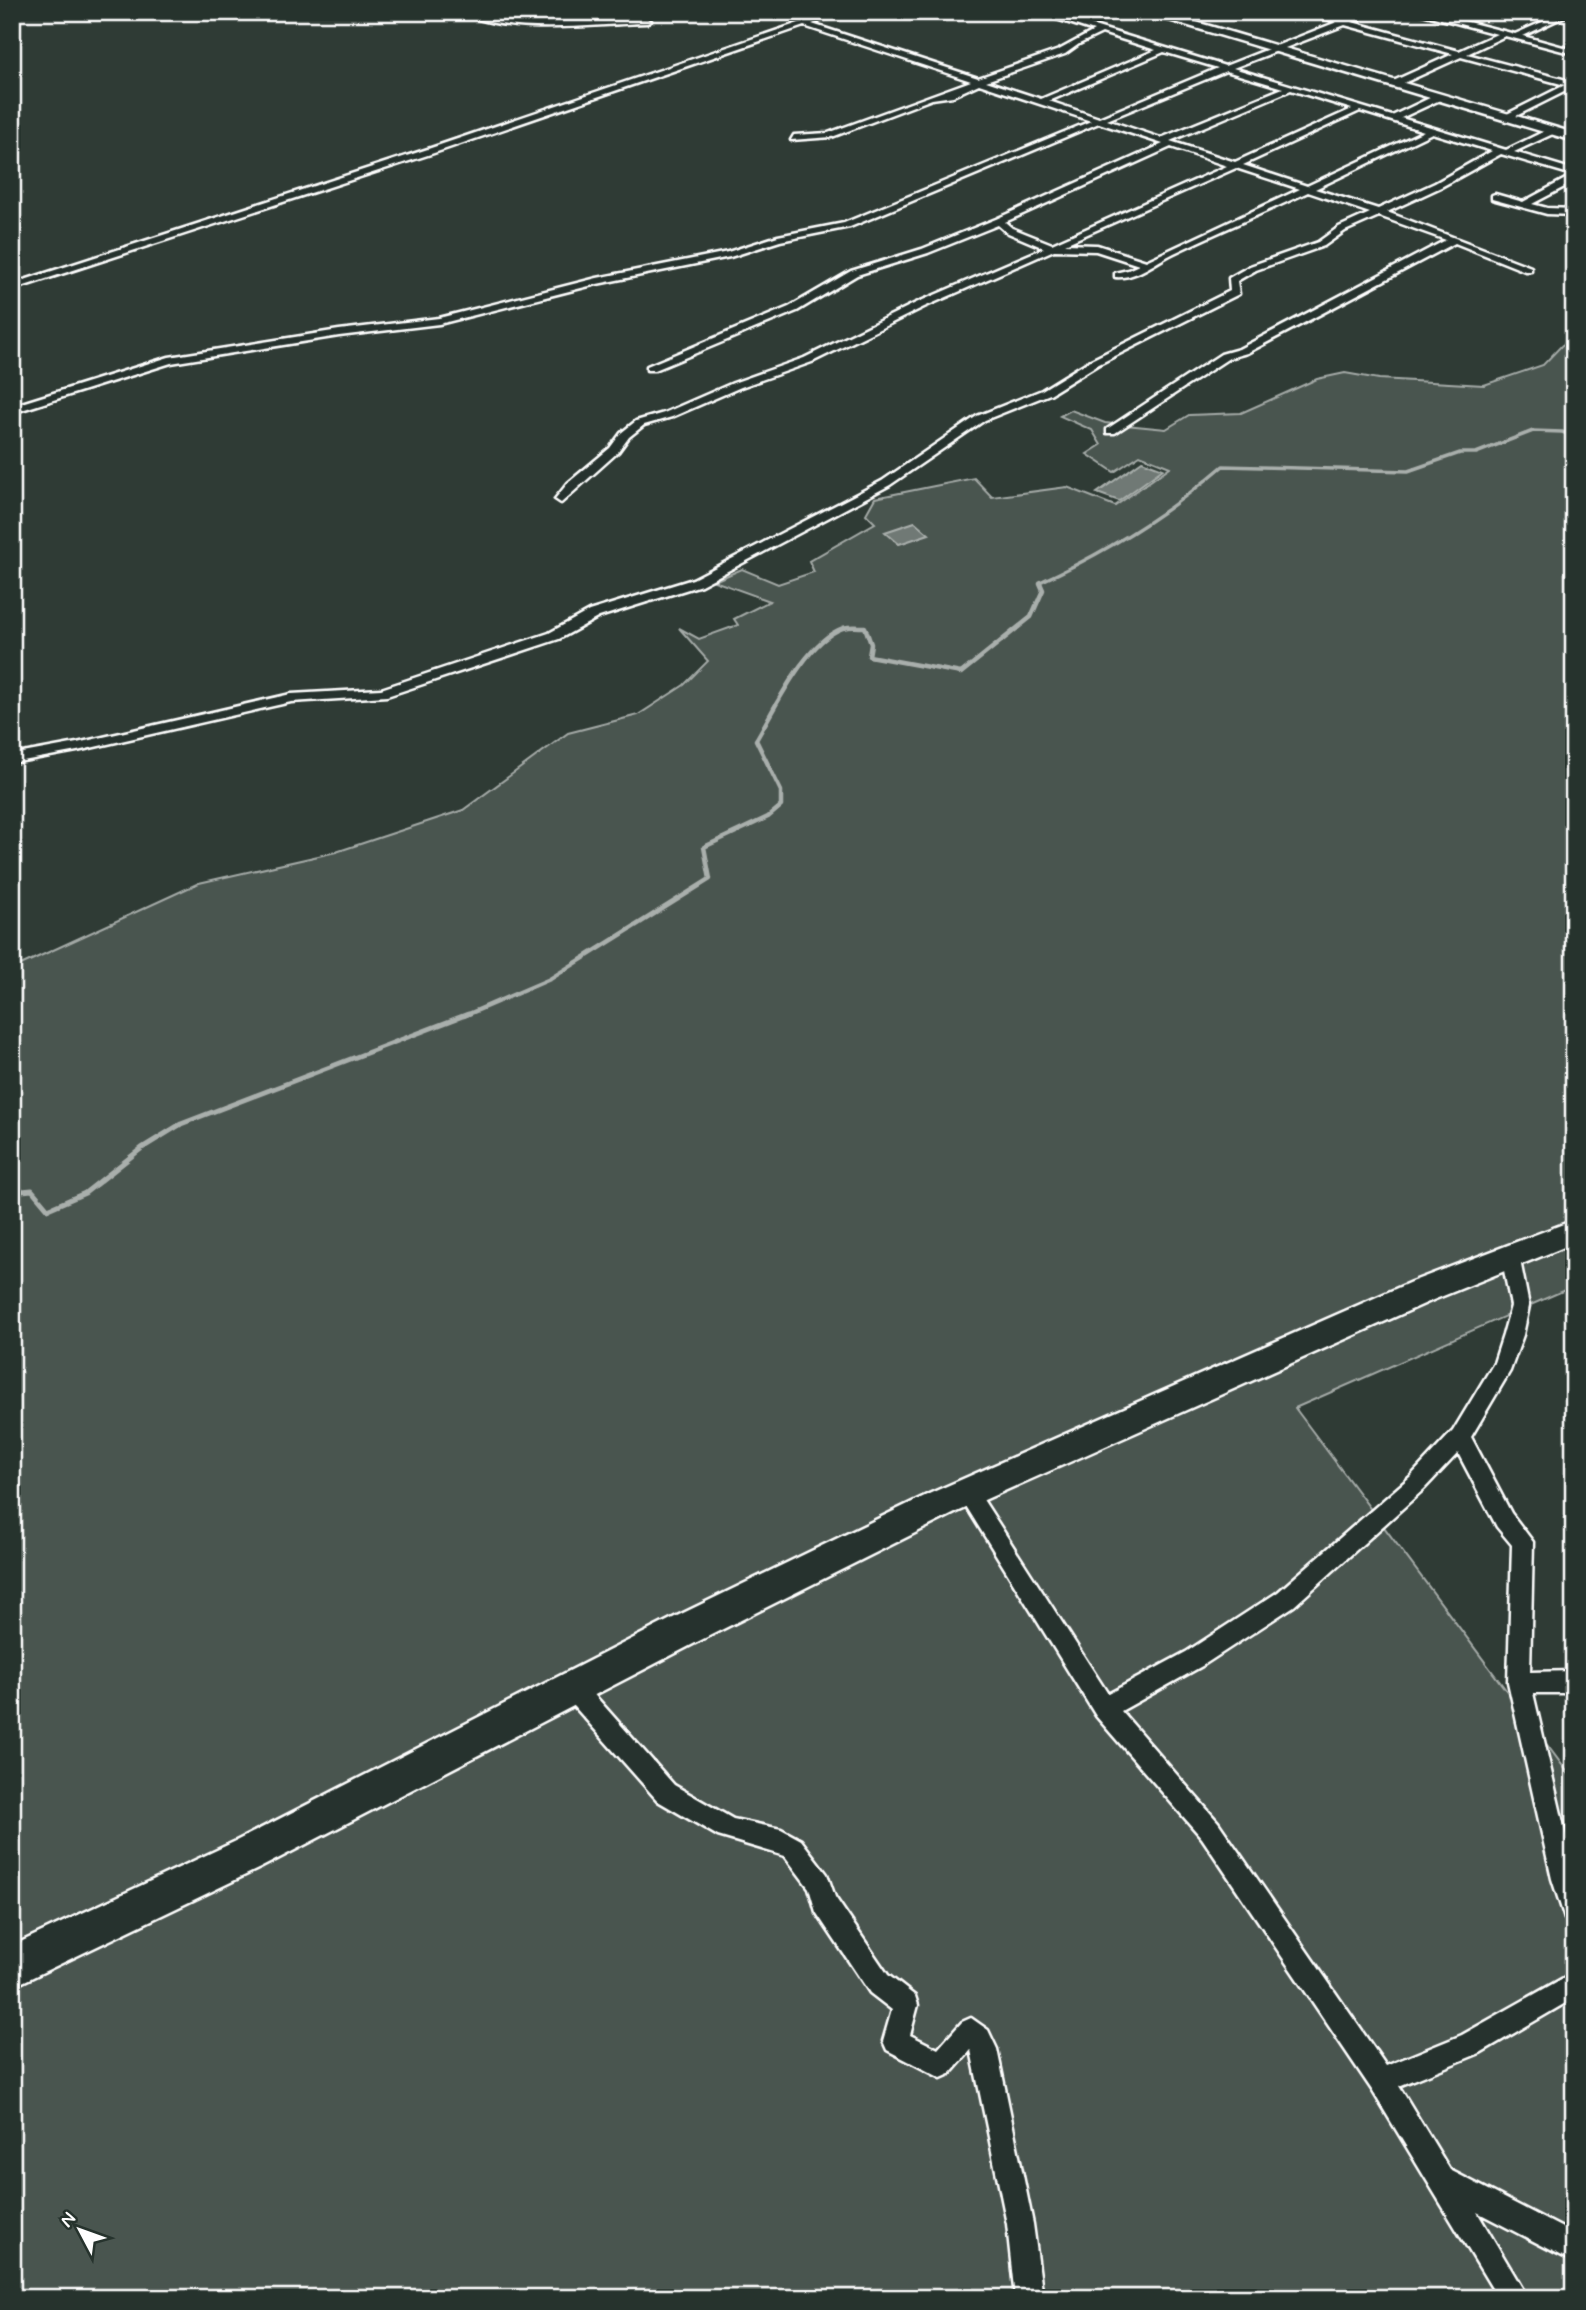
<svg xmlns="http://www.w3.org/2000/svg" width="1586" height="2310" viewBox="0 0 1586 2310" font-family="Mynerve,sans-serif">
	<rect width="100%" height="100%" fill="#2f3b35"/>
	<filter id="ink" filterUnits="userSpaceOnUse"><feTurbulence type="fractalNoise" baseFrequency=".0143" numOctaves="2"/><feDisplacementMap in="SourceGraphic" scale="14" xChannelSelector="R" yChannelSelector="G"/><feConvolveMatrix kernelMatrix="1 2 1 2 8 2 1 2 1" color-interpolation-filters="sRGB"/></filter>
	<g filter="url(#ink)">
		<!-- green -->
		<path fill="#4a544f" stroke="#a4aaa7" stroke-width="2" d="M1574 339V1286L1295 1408 1574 1781V2298H12V969L199 883 336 852 463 810 568 733 638 715 684 685 708 661 679 628 699 639 738 625 734 619 770 601 714 581 742 569 778 584 814 572 809 561 875 523 866 514 875 498 974 478 992 497 1067 487 1115 506 1170 467 1140 455 1114 472 1087 454 1101 445 1092 430 1060 416 1071 410 1105 423 1166 429 1189 415 1241 413 1317 379 1345 373 1379 379 1484 385 1543 365 1562 345Z"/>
		<!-- water -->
		<path fill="#707975" stroke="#a9afac" stroke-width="2" d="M1142 461 1163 469 1119 501 1097 493Z
			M915 522 929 534 899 544 885 532Z"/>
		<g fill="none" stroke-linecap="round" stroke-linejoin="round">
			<!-- stream-far2 -->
			<path stroke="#a9afac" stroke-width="3.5" d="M1041 585 1040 582C1107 552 1167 514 1223 466L1408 471 1460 453H1476L1533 431 1562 432 1574 436"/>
			<!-- stream-far1 -->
			<path stroke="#a9afac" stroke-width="4.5" d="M464 1016 550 979 710 879 704 847 768 817 781 806V791L756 740C775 708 806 641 843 628 850 626 858 627 865 627L871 644 869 656 961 673 1031 617 1043 590 1040 583"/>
			<!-- stream -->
			<path stroke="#a9afac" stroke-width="5" d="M12 1192 32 1190 48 1209 85 1193 142 1148 181 1124 468 1014"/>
			<!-- minor casing -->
			<g stroke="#fff" stroke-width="5">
				<path id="minor" d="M462 12 522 22 647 19 651 21 647 23C596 24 507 37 462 12Z
					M831 12H843L812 24 978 78 1059 50 1094 31 1035 12H1048L1225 66 1337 22 1304 12C1318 12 1334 21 1346 19 1357 17 1364 12 1376 12L1352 22 1459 51 1497 34 1415 12H1429L1515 34 1565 12H1574L1523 36 1574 50V54L1505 36 1467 54 1574 82V87L1508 120 1505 115 1565 85 1461 57 1397 86H1391V82L1453 54 1345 25 1233 68 1392 116 1436 95H1442V99L1401 118 1506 150 1549 129H1555V133L1514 152 1574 170V182L1532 204 1547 208 1574 209V215L1547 214 1492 199V195L1495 194 1523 202 1573 175 1501 154 1441 187 1387 212 1531 267V271H1525L1455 243 1247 353 1229 358 1115 433H1107V429L1221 354 1239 349 1446 240 1379 216 1345 231 1324 246 1256 270 1237 281 1239 294 1097 365 1050 394 985 420 890 485 701 585 599 617 559 639 387 696 291 702 77 751 12 763V755L77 743 291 694 381 689 549 633 589 611 693 579 882 481 977 416 1042 390 1089 361 1230 291 1229 278 1250 266 1318 242 1339 227 1370 213 1308 192C1264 213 1218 232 1174 253 1155 262 1137 279 1115 277V273L1128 270 1139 265 1096 251 1054 250 924 307 812 362 741 387 672 417 644 425 629 437 618 452 561 503 555 499 568 483 610 448 621 433 636 421 664 413 733 383 804 358 916 303 1044 248 1006 232 998 225 928 253 857 275 797 311 655 370H647V366L789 307 851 271 922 249 996 219 1163 144 1099 123 850 227 780 241 730 257 597 284 439 324 339 336 171 363 12 413V406L169 357 339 330 439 318 597 278 728 252 778 236 844 223 1091 121 979 84 953 96 932 99 832 137 791 140 794 135 828 133 971 81 804 26 434 153 12 290V284L428 149ZM1102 33 1156 50 1041 99 986 81 1065 54 1079 44ZM1164 52 1218 68 1099 118 1049 101ZM1226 71 1283 88 1161 138 1107 120ZM1291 90 1352 109 1235 162 1170 141ZM1360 111 1424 131 1307 186 1243 165ZM1432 133 1492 151 1435 183 1378 209 1315 189ZM1171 147 1227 166 1052 244 1012 228 1005 222ZM1236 168 1300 189 1146 261 1097 245 1065 244Z
					M1510 1248 1516 1250 1519 1255 1529 1306 1523 1335 1510 1371 1471 1437 1511 1513 1533 1542 1530 1672 1574 1671V1693H1533L1574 1870V1922L1565 1919 1552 1879 1508 1682 1512 1545 1497 1527 1458 1453 1424 1489 1294 1606 1202 1666 1121 1711 1218 1822 1386 2066 1462 2035 1574 1972V1998L1480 2053 1399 2086 1450 2170 1574 2234V2262L1477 2212 1528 2298H1498L1372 2090 1202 1838 1096 1716 958 1493 961 1487 968 1484 975 1487 1108 1694 1186 1652 1278 1592 1410 1477 1453 1431 1494 1363 1503 1335 1511 1306 1501 1255 1504 1250Z
					M574 1678 582 1681 674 1785 733 1819 781 1829 801 1840 827 1874 835 1897 888 1975 915 1996 918 2005 910 2035 938 2049 962 2022 971 2018 988 2030 997 2049 1033 2224 1043 2298H1015L1007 2224 971 2050 950 2074 941 2078 887 2050 883 2041 892 2010 870 1993 816 1912 809 1888 785 1856 718 1836 658 1801 566 1697 563 1689 566 1681Z"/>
			</g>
			<!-- primary casing -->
			<g stroke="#fff" stroke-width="5">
				<path id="primary" d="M1142 12H1162L1574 133V141Z
					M1574 1220V1243L1433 1300 955 1513 699 1641 260 1868 12 1987V1946L234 1842 675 1617 931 1493 1411 1282Z"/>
			</g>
			<!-- minor -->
			<use href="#minor" fill="#26332d" fill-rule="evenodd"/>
			<!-- primary -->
			<use href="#primary" fill="#26332d" fill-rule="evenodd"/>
		</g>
	</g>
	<!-- margin -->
	<rect width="1586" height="2310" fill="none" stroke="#26332d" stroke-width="42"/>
	<rect x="21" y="21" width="1544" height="2268" fill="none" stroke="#fff" stroke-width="2.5" filter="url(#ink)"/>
	<!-- north arrow -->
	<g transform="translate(80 2230) rotate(311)" stroke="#26332d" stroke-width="5" paint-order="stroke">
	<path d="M0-5L12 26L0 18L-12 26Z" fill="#ffffff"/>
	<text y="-10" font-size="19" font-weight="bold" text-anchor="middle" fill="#ffffff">N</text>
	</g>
</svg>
